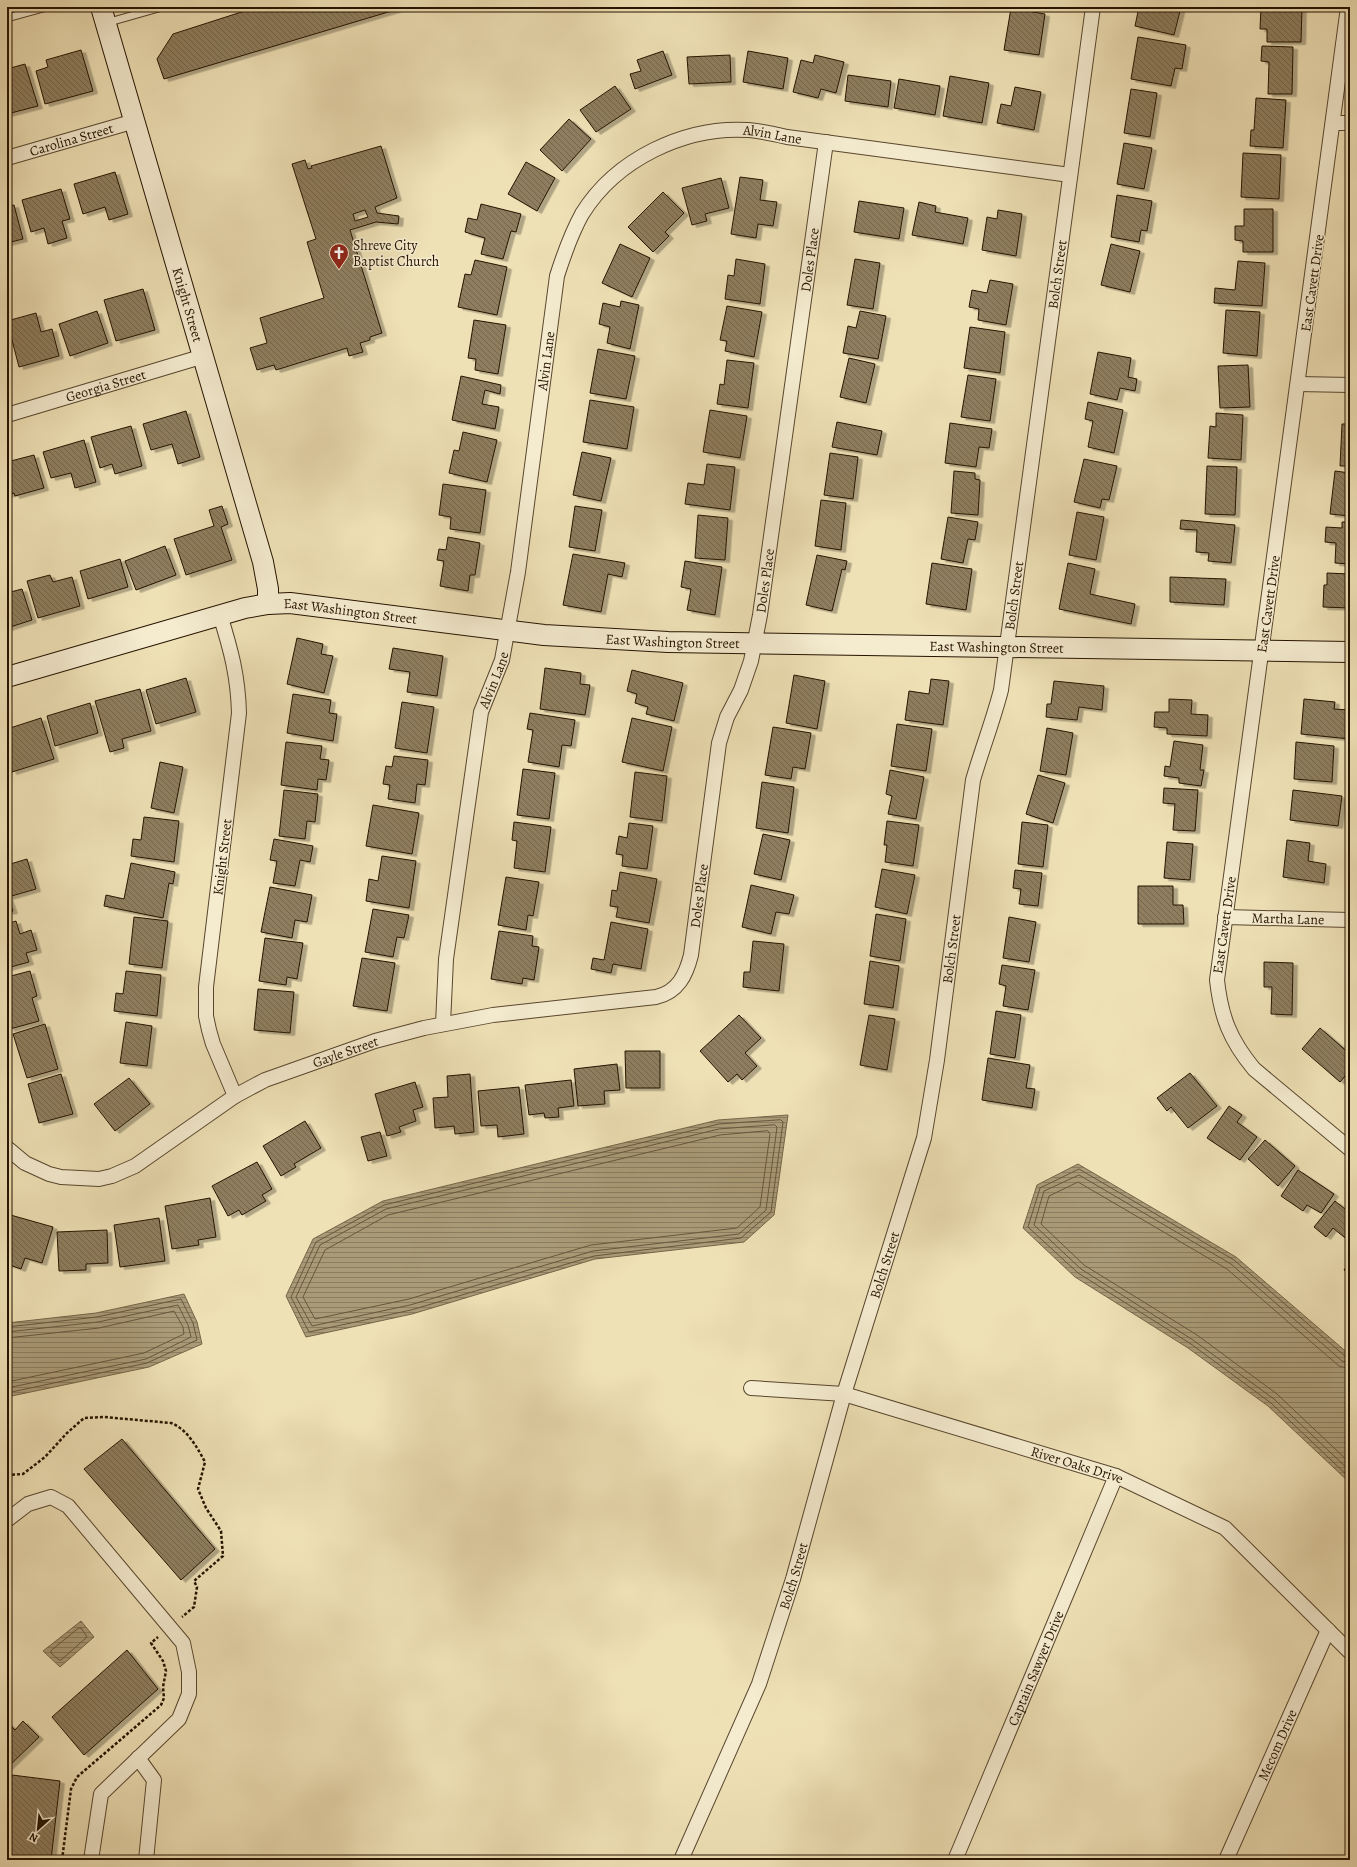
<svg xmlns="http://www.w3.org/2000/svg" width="1357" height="1867" viewBox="0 0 1357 1867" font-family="Alegreya,serif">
	<defs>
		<pattern id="water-rules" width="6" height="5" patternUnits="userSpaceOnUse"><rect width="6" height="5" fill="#aa9b78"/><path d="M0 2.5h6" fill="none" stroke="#8a7d60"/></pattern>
		<pattern id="building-back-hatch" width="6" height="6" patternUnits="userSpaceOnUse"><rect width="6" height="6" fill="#8e7e5f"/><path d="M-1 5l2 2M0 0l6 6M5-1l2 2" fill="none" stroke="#74664c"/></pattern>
		<filter id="shadow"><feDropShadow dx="4.5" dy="2.5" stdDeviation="0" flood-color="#0004"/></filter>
	</defs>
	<rect width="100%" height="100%" fill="#efe1b6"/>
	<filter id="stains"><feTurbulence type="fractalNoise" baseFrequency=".005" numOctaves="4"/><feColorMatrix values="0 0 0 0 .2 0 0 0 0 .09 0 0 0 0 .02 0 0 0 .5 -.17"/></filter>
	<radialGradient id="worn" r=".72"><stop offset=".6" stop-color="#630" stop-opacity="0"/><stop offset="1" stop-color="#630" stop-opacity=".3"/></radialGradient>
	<!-- water -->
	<path fill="url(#water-rules)" stroke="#756548" d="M788 1115 774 1215 744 1242 595 1259 412 1314 306 1337 286 1296 313 1239 383 1201 718 1120Z
		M1078 1164 1236 1257 1350 1355V1483L1268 1406 1188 1348 1075 1277 1023 1228 1037 1185Z
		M184 1294 197 1322 202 1344 149 1367 7 1397V1323L96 1313Z
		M81 1621 94 1637 60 1667 43 1651Z"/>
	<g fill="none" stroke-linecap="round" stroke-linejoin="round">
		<!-- shore -->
		<path stroke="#68573c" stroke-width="1" d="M781 1120 783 1122 771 1212 741 1238 594 1256 411 1310 309 1332 291 1297 316 1242 384 1205 719 1124Z
			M775 1125 777 1127 766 1210 739 1234 593 1251 410 1305 312 1326 296 1297 320 1245 386 1209 719 1129Z
			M768 1131 770 1134 760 1207 737 1228 591 1245 409 1299 315 1319 303 1297 325 1250 388 1215 720 1135Z
			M7 1327 97 1317 181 1299 193 1323 197 1340 147 1363 7 1393
			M7 1332 98 1322 178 1305 188 1325 191 1337 146 1359 7 1388
			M7 1338 99 1328 174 1311 183 1327 184 1334 144 1353 7 1382
			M1350 1358 1346 1357 1234 1260 1079 1169 1040 1188 1028 1227 1078 1273 1191 1344 1271 1403 1350 1478
			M1350 1363 1342 1361 1231 1264 1079 1175 1044 1191 1034 1225 1081 1269 1193 1340 1274 1399 1350 1471
			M1350 1369 1339 1366 1227 1269 1078 1182 1049 1196 1041 1224 1084 1265 1197 1335 1277 1394 1350 1463
			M79 1628H81L87 1637 61 1660H59L51 1653V1651Z"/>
	</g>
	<!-- building -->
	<path fill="url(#building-back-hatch)" stroke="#251300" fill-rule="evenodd" filter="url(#shadow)" d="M257 7H405L164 79 157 59 173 34Z
		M1139 7H1181L1174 35 1135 26Z
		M1261 7H1302L1301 42H1267V29H1260Z
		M1011 8 1045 14 1039 55 1004 50Z
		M1138 37 1186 45 1182 69 1175 68 1171 86 1131 79Z
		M1262 46 1293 47 1292 94H1268L1269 62 1261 61Z
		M81 50 93 91 45 104 36 71 48 67 46 60Z
		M663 51 672 75 635 89 630 74 641 71 637 60Z
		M748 51 788 58 783 89 743 82Z
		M730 55 731 82 689 84 687 57Z
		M815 55 844 62 836 93 821 89 818 98 793 92 801 60 813 63Z
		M25 64 38 106 7 114V69Z
		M848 75 891 81 888 107 845 101Z
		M950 76 989 83 982 123 943 116Z
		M899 79 940 86 935 115 894 108Z
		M615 86 631 109 596 132 580 110Z
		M1015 87 1041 92 1034 130 997 123 1001 104 1011 106Z
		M1131 89 1157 93 1150 137 1124 133Z
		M1256 98 1286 100 1283 148 1250 146 1251 130H1254Z
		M569 119 591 139 562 171 540 150Z
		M1124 143 1152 148 1144 189 1117 184Z
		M381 146 397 198 375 207 377 213 399 216 398 224 376 222 350 230 382 333 370 337V340L360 343 363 352 349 356 347 348 276 370 274 365 257 370 250 348 267 343 260 318 324 298 307 242 316 239 292 164 305 160 308 169 312 168 311 166ZM365 210 368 217 355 221 353 214Z
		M1243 153 1281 155 1279 199 1241 197Z
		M526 162 555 178 537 211 508 194Z
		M115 172 128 214 109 220 105 207 83 214 74 184Z
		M740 177 763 180 760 200 777 202 773 226 758 224 756 238 731 234Z
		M721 178 729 208 705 214 707 221 692 225 682 188Z
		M61 189 70 219 62 221 67 238 48 244 44 228 31 232 22 200Z
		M663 192 684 213 665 232 669 236 653 252 628 227Z
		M1117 195 1152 201 1147 231 1141 230 1139 242 1111 237Z
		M859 201 904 208 899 239 854 232Z
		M919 202 936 206 935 212 968 218 963 244 912 235Z
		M481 204 521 214 516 232 511 231 503 259 481 254 485 238 465 232 468 218 477 220Z
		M14 205 23 239 7 243V206Z
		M1244 209H1273V252H1243V241L1235 240V226H1244Z
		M998 210 1022 214 1016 256 982 250 987 217 997 219Z
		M620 244 650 258 632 297 602 283Z
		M1111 244 1140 251 1130 292 1101 285Z
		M736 259 765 264 760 304 725 299 728 275 734 276Z
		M855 259 880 263 873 309 847 305Z
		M475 260 507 267 497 315 458 307 465 274 471 275Z
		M1238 261 1265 263 1262 306 1214 303 1215 288 1235 290Z
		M990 280 1013 284 1006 325 978 320 979 309 969 307 972 290 987 293Z
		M143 289 155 330 116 341 104 300Z
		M621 301 639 305 630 349 607 343 610 327 599 324 603 303 620 307Z
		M727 306 762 312 754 357 725 351 727 341 720 340Z
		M1226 310 1260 312 1257 356 1223 353Z
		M97 311 108 343 70 356 59 324Z
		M860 311 886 316 878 359 843 353 848 326 856 328Z
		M36 313 41 332 52 329 59 356 19 367 7 321Z
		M474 320 506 325 498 374 475 370 476 359 468 358Z
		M970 327 1005 332 1000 373 964 368Z
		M598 349 635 356 626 399 590 393Z
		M1098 352 1131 358 1128 377 1137 379 1135 391 1120 388 1117 400 1090 394Z
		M849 358 875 364 866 403 840 397Z
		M727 360 754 363 748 408 717 404 720 384 724 385Z
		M1248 365 1250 407 1220 408 1218 366Z
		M968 375 996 379 990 421 961 417Z
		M461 376 501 385 500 394 485 390 482 404 499 407 495 429 452 420Z
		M590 400 634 407 627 449 583 442Z
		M1088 402 1123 410 1114 453 1088 447 1093 421 1085 419Z
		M710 410 747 416 740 458 703 452Z
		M186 411 200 457 178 464 172 444 151 450 143 424Z
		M1216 413 1243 415 1241 460 1208 458 1210 426 1216 427Z
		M837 422 882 431 877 455 832 447Z
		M950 423 992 429 989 448 979 447 976 467 945 463Z
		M1342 424H1350V466H1340Z
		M131 426 142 466 115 474 112 464 100 468 91 437Z
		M463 432 497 440 487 482 449 473 454 450 459 451Z
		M84 440 96 482 75 488 71 473 51 478 43 452Z
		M582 452 611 458 601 501 573 495Z
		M830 453 858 457 853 499 824 495Z
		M34 455 44 488 15 496 14 493 7 495V462Z
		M1084 459 1117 466 1109 500 1102 499 1100 508 1074 502Z
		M707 464 735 467 730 510 685 504 688 483 704 485Z
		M1207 466 1237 467 1235 515 1205 514Z
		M954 471 975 473V479L980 480 978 515 951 513Z
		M1335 471 1350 473V516L1330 514Z
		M443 484 486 490 480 533 450 529 451 517 439 515Z
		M821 500 846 503 841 550 815 546Z
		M222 506 228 524 221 527 232 560 186 575 174 539 214 526 209 510Z
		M575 506 602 510 595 551 569 547Z
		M1077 512 1104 517 1096 560 1069 555Z
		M698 515 728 518 725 560 695 558Z
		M948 517 978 522 975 540 968 539 963 563 941 559Z
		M1181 520 1235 525 1231 563 1208 561 1209 553 1196 552 1197 530 1180 529Z
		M1342 522H1350V564L1335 563 1336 543 1325 542 1326 527 1342 528Z
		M448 537 480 543 475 575H470L468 591 440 586 444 561 437 560 439 549 446 550Z
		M165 546 176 575 136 590 125 561Z
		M573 554 625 563 622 577 608 574 601 612 563 605Z
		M817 555 847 561 845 570 842 569 832 611 806 605Z
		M120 559 128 587 88 599 80 571Z
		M685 561 722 567 715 615 687 610 691 589 681 587Z
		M932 563 972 569 966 610 926 604Z
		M1068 563 1095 569 1090 594 1135 604 1131 624 1059 609Z
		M1327 573 1350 574V608L1323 607 1324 585H1327Z
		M50 575 53 582 72 577 80 606 38 618 27 581Z
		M1170 577 1226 579 1224 605 1170 602Z
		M22 589 32 620 7 628V593Z
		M297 638 323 644 321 654 333 656 324 693 287 684Z
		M393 648 443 656 437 696 407 692 410 672 389 669Z
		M545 668 581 673 580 684 590 685 585 715 540 709Z
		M632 670 683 683 674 721 646 714 648 707 635 703 637 694 627 691Z
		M794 675 825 681 817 729 786 723Z
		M186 678 196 712 156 724 146 690Z
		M931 679 949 681 943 725 905 720 909 691 929 694Z
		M1054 681 1104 686 1102 710 1079 707 1077 720 1046 717 1047 704H1051Z
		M140 689 151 731 122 739 124 748 110 752 95 701Z
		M293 694 331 700 329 713 337 714 333 741 287 733Z
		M1169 699 1192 700 1191 714 1208 715 1207 736 1167 734V728L1154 727 1155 712H1169Z
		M1304 699 1335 702 1334 709 1350 710V739L1301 734Z
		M402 702 434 707 427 753 395 748Z
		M90 703 98 733 55 746 47 716Z
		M530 713 575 720 571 746 562 745 559 767 528 762 533 730 527 729Z
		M41 718 54 759 12 772 7 756V729Z
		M632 718 672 727 663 771 622 762Z
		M897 724 932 729 926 771 891 766Z
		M773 727 811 733 805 769 793 767 791 779 765 775Z
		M1047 728 1073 733 1066 775 1040 771Z
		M1174 741 1203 745 1200 770H1204L1201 786 1179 783V778L1164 776 1165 766 1170 767Z
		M286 742 322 746 320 759 329 760 326 780 318 779 317 790 281 785Z
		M1296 742 1334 746 1332 782 1294 779Z
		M394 756 428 760 425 785 417 784 415 803 388 799 390 785 383 784 386 766 392 767Z
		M160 762 183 767 174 813 151 808Z
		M523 769 555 773 549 819 517 815Z
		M890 770 924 777 916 819 888 814 892 796 886 794Z
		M635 772 667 776 662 821 630 817Z
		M1038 775 1065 783 1053 823 1026 814Z
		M762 782 794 787 788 833 756 828Z
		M1164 788 1198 790 1195 831 1173 830 1175 804 1163 803Z
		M284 790 318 794 315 822 307 821 305 839 279 836Z
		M1293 790 1342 796 1338 826 1290 820Z
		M373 805 419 813 412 854 366 846Z
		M144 817 179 821 174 862 131 856 133 839 141 840Z
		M887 821 919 825 913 866 885 862 887 845H884Z
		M514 822 551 827 545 872 514 868 517 841 512 840Z
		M1022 822 1048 825 1043 867 1018 864Z
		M629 823 653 826 647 869 622 866 623 855 616 854 619 836 627 838Z
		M763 834 790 840 781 880 754 874Z
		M274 839 313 846 310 862 300 860 295 886 273 883 277 861 270 860Z
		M1287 840 1310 843 1308 861 1326 864 1324 883 1283 877Z
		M1167 842 1193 844 1190 880 1164 878Z
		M382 856 416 861 409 908 366 901 369 879 378 881Z
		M27 859 36 889 8 897 13 911 7 912V865Z
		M131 863 175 872 173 884 169 883 163 918 104 906 106 895 124 899Z
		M882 869 915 875 907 914 875 907Z
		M1015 870 1042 873 1038 906 1019 904 1021 889 1013 888Z
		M620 872 657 879 649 923 616 917 618 907 610 906 612 890 617 891Z
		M506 877 539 882 533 916 528 915 526 930 498 925Z
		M751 885 794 895 789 914 776 912 771 934 742 927Z
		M1138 886H1173V905H1183L1184 924H1138Z
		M270 887 312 895 307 922 295 920 292 938 261 932Z
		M373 909 409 915 404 938 397 937 393 957 365 952Z
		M876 914 906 919 900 961 870 956Z
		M134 917 168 921 162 968 129 964Z
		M1009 917 1036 922 1029 962 1003 958Z
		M16 921 20 934 31 930 37 950 26 953 29 962 7 968V924Z
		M611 922 648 929 641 969 613 964 611 973 591 969 593 958 604 960Z
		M499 931 533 936 532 946 539 947 534 980 523 978 522 984 491 979Z
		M265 938 303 943 297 979 287 977 286 985 259 981Z
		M753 941 784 944 779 991 743 987 744 972H750Z
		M362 958 395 963 387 1011 353 1006Z
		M870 961 899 966 893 1008 864 1004Z
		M1264 962 1293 963 1292 1015 1271 1014 1272 987H1264Z
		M1002 965 1035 970 1028 1010 1003 1006 1006 986 999 984Z
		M30 971 37 996 32 998 39 1021 10 1029 7 1018V977Z
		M126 971 161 975 157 1016 114 1011 116 993 123 994Z
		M258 989 294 992 290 1033 254 1030Z
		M996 1011 1021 1015 1015 1058 990 1054Z
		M739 1015 761 1038 745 1053 757 1066 742 1080 737 1074 728 1082 700 1051Z
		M869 1015 895 1019 887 1070 860 1065Z
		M126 1022 152 1026 147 1066 120 1063Z
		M45 1024 58 1069 27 1078 13 1034Z
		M1320 1028 1350 1054V1070L1340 1082 1302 1049Z
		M625 1051H660V1088H626Z
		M988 1058 1030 1065 1026 1088 1035 1089 1032 1108 982 1100Z
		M617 1064 620 1090 604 1091 605 1104 578 1106 574 1069Z
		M1190 1073 1217 1106 1188 1128 1171 1107 1167 1111 1157 1098Z
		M61 1074 73 1114 39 1123 28 1084Z
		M470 1074 474 1132 455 1134 454 1126 435 1128 433 1098 448 1097 447 1076Z
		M129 1078 150 1104 115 1131 94 1104Z
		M571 1080 574 1106 558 1108 559 1117 545 1118 544 1113 529 1115 525 1085Z
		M415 1082 423 1107 413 1110 416 1121 399 1127 401 1132 387 1136 375 1094Z
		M519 1087 524 1134 498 1137 497 1125 481 1126 478 1091Z
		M1229 1106 1242 1115 1237 1122 1257 1137 1240 1160 1207 1138Z
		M305 1121 321 1148 294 1164 296 1167 281 1176 263 1146Z
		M380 1132 387 1156 368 1161 361 1137Z
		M1265 1140 1295 1166 1278 1186 1248 1159Z
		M257 1162 272 1189 262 1195 266 1201 242 1215 239 1210 228 1216 212 1186Z
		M1298 1170 1334 1194 1321 1213 1307 1205 1303 1211 1281 1196Z
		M210 1198 216 1237 198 1240 199 1245 172 1249 165 1206Z
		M1335 1201 1350 1213V1242L1333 1228 1326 1237 1314 1227Z
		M7 1214 53 1227 42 1263 25 1258 21 1269 7 1264Z
		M159 1218 165 1261 120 1267 114 1225Z
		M107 1230 108 1263 86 1264V1270L59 1271 57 1232Z
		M1350 1261V1274L1344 1270Z
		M122 1439 215 1549 181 1580 84 1469Z
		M127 1650 158 1689 84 1755 52 1717Z
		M23 1721 39 1737 7 1768V1722L15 1730Z
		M12 1775 60 1781 51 1860H7V1812Z"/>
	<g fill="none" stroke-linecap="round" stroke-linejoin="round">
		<!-- lane casing -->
		<g stroke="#58462e" stroke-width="9">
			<path id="lane" d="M7 18 47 7
				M106 23 162 7"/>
		</g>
		<!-- street casing -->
		<g stroke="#58462e" stroke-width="16">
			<g id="street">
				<path d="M1348 7 1217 980C1221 1017 1230 1040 1254 1069L1350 1149"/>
				<path d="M1333 123H1350"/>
				<path id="s1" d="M7 158 135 121"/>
				<path d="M1298 384 1350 385"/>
				<path id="s2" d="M7 415 204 356"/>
				<path d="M220 615C231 650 238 676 239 713L206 987V1016L209 1030 213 1044 235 1096"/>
				<path id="s3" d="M1225 917 1350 920"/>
				<path id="s4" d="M443 1024 446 959 481 712 502 660 518 572 557 276C564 254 571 234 582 214 616 159 685 126 748 130 761 131 774 134 787 137L1070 175"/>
				<path id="s5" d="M7 1148 25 1163 49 1174 61 1177 99 1179 112 1176 135 1166 235 1096 265 1080 375 1041 424 1028 493 1015 656 997C678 992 686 975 691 955L719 743 727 717 741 690 751 661 760 615 826 142"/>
				<path id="s6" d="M751 1388 844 1394 1116 1476 1225 1528 1350 1652"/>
				<path d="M7 1520 28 1504 51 1497 68 1506 183 1643 189 1672V1694L179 1719 101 1794 91 1860"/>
				<path d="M138 1758 154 1780 146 1860"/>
				<path id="s7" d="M681 1860 759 1684 793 1579 844 1394 924 1138 937 1060 973 780C982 749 993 721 1001 690L1093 7"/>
				<path id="s8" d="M955 1860 1116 1476"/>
				<path id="s9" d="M1226 1860 1328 1630"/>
			</g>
		</g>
		<!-- secondary casing -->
		<g stroke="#251300" stroke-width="22">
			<g id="secondary">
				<path id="s10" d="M101 7 263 562 268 589V604"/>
				<path id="s11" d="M7 677 245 608 268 604 290 603 544 635 668 642 1350 652"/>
			</g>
		</g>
		<!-- path -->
		<path stroke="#251300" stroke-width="2.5" stroke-dasharray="3 2" stroke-linecap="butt" d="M7 1475 23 1474 45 1457 67 1433 84 1418 104 1417 171 1423C187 1429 197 1447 205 1462L198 1489 206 1508 221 1531 223 1556 194 1581 197 1587 194 1607 182 1617
			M62 1860 71 1789 77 1777 161 1705 164 1698 163 1687 166 1671 163 1661 151 1643 158 1637"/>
		<!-- lane -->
		<use href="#lane" stroke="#f5ecd0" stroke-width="7"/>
		<!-- street -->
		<use href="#street" stroke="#f5ecd0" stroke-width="14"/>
		<!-- secondary -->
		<use href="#secondary" stroke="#f5ecd0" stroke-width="20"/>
	</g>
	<!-- icons -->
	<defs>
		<g id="church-pin" transform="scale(1)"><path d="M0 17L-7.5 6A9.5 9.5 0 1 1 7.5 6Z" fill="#8f2418" stroke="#f5ecd0"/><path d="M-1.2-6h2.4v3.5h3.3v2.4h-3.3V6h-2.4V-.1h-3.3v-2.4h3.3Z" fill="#fff"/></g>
	</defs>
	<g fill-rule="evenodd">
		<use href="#church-pin" x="339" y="253"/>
	</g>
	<g text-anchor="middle" stroke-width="3" stroke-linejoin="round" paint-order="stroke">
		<!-- street labels -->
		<g font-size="14" fill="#251300" stroke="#f5ecd0">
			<text dy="5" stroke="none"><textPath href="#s4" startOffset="1045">Alvin Lane</textPath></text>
			<text dy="5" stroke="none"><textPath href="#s1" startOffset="67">Carolina Street</textPath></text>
			<text dy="5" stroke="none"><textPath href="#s5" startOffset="1462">Doles Place</textPath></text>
			<text dy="5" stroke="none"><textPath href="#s7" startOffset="1638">Bolch Street</textPath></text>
			<text transform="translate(1312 283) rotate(-82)" y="5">East Cavett Drive</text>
			<text dy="5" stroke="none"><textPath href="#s10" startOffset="310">Knight Street</textPath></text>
			<text dy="5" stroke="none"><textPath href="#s4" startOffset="673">Alvin Lane</textPath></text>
			<text dy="5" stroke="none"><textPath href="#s2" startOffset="103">Georgia Street</textPath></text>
			<text dy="5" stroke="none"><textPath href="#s5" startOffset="1138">Doles Place</textPath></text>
			<text dy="5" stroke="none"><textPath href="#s7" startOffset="1314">Bolch Street</textPath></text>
			<text transform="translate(1268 604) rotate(-82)" y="5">East Cavett Drive</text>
			<text dy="5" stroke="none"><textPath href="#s11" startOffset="354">East Washington Street</textPath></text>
			<text dy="5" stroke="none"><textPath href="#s11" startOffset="678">East Washington Street</textPath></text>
			<text dy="5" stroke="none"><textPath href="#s11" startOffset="1002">East Washington Street</textPath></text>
			<text dy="5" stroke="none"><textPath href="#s4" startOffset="349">Alvin Lane</textPath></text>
			<text transform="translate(222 857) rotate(-83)" y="5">Knight Street</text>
			<text dy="5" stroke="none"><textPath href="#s5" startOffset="814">Doles Place</textPath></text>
			<text dy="5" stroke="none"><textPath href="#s3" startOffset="63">Martha Lane</textPath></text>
			<text transform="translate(1224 925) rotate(-82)" y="5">East Cavett Drive</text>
			<text dy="5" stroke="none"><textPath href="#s7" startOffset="954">Bolch Street</textPath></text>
			<text dy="5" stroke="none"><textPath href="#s5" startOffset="380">Gayle Street</textPath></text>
			<text dy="5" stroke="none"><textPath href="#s7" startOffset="630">Bolch Street</textPath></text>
			<text dy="5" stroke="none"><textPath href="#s6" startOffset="337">River Oaks Drive</textPath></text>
			<text dy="5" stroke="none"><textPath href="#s7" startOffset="306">Bolch Street</textPath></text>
			<text dy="5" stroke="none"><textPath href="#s8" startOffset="208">Captain Sawyer Drive</textPath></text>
			<text dy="5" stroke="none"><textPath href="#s9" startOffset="126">Mecom Drive</textPath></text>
		</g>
		<!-- poi labels -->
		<g font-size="14" fill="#251300" stroke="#f5ecd0" text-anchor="start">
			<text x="353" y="250">Shreve City<tspan x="353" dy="16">Baptist Church</tspan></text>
		</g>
	</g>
	<!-- margin -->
	<rect width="1357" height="1867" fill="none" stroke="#efe1b6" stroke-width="24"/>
	<rect x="8" y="8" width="1341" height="1851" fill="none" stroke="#251300" stroke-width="2"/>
	<rect x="12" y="12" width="1333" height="1843" fill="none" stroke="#251300"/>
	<!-- north arrow -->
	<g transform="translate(38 1829) rotate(207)" stroke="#f5ecd0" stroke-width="3" paint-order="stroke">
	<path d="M0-3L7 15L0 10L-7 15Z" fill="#251300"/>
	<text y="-6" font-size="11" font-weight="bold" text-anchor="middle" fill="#251300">N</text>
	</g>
	<rect width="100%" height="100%" filter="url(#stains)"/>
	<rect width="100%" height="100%" fill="url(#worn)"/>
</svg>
